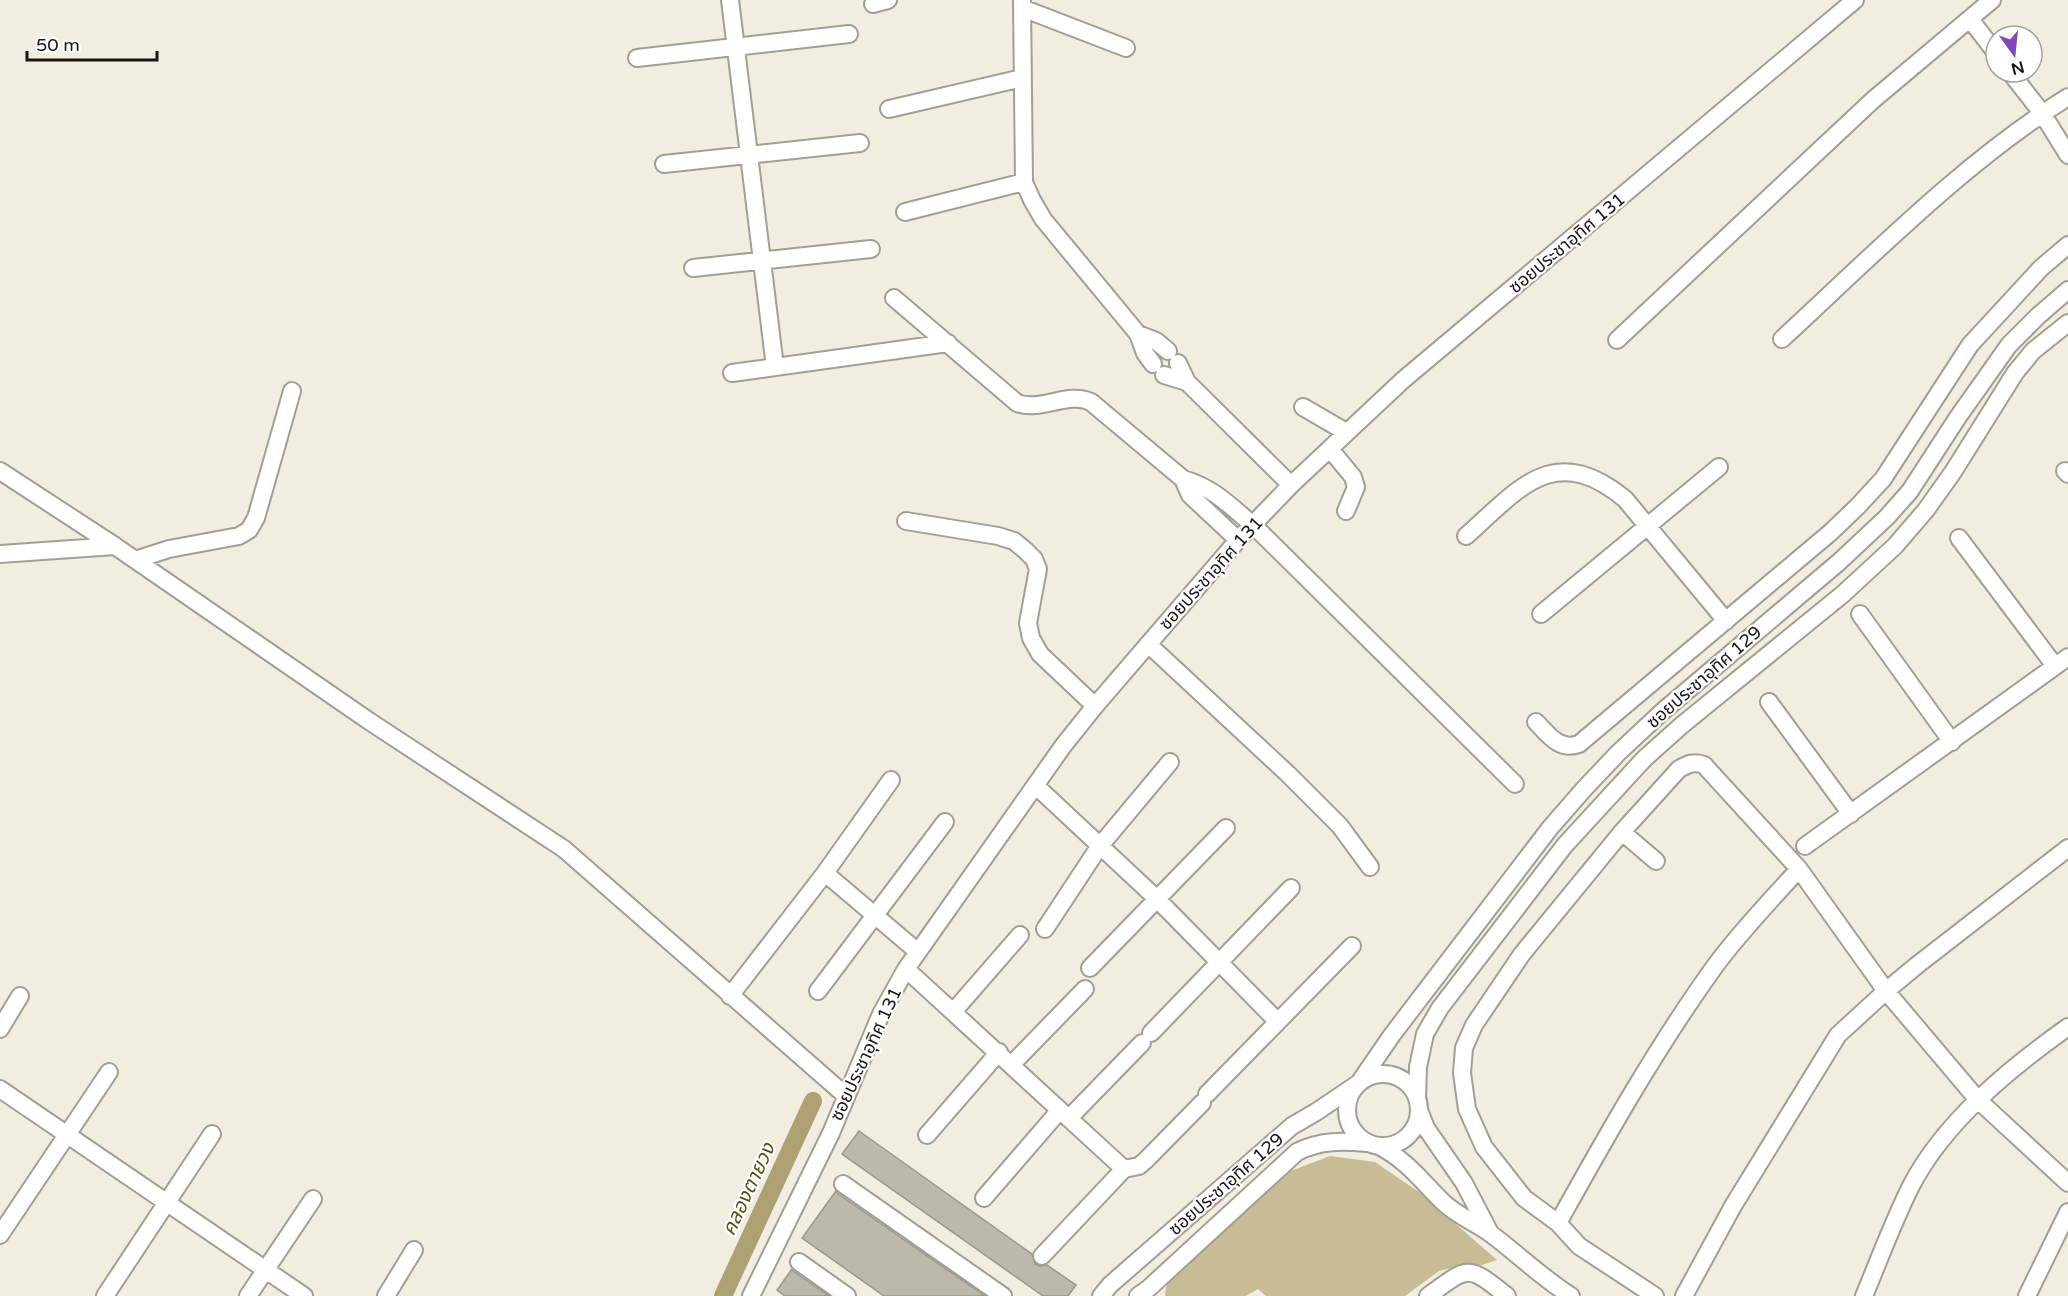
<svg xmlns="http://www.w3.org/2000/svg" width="2068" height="1296" viewBox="0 0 2068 1296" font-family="'Varela Round','Noto Sans Thai',sans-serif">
	<rect width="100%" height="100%" fill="#f1ede0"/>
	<!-- green -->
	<path fill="#c7bc95" d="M1330 1156 1375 1162 1419 1192 1497 1260 1479 1266 1455 1267 1439 1271 1405 1296H1266L1258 1289 1246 1296H1165L1167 1279 1288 1172Z"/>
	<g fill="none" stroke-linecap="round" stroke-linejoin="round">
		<!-- canal -->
		<path stroke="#ada071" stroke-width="18" d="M723 1296 813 1101"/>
	</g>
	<!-- building -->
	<path fill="#bcb9ac" stroke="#9a978a" stroke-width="1.5" d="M859 1131 1032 1254 1035 1264 1040 1266 1047 1265 1076 1285 1068 1296H1043L842 1154Z
		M836 1191 837 1193 985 1296H884L802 1238Z
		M792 1269 793 1271 829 1296H785L777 1290Z"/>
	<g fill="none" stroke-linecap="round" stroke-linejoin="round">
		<!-- minor casing -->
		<g stroke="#a29e92" stroke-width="20">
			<path id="minor" d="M730 0 775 367
				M1022 0 1024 182 1032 200 1043 219 1138 334 1145 353 1153 364
				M873 4 888 0
				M1022 8 1126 48
				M1970 19 1996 53
				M637 58 849 34
				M2010 72 2042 113 2068 155
				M889 109 1022 78
				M664 164 860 143
				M905 212 1024 182
				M693 268 871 249
				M894 298 1017 403C1041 412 1068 391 1091 402L1183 479C1214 488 1229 505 1253 525L1515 784
				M1138 334 1156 341 1168 351
				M1782 339C1871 257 1965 161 2068 97
				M1617 340 1873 100 1992 0
				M1178 363 1187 382 1291 485
				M732 373 948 343
				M1164 375 1187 382
				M1303 407 1346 432
				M1330 449 1353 477 1356 487 1346 511
				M0 471 115 546 369 721 564 849 845 1095
				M2065 471 2068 474
				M1183 479 1190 495 1238 540
				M906 521 998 536 1014 541 1026 551 1034 559 1038 569 1028 623 1031 638 1040 654 1095 706
				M1466 536C1520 488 1554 441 1625 499L1726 621
				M1959 538 2055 666
				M0 554 115 546
				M135 560 169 549 239 536 249 530 256 518 292 391
				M1541 614 1719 467
				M1860 614 1952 742
				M1148 644 1288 774 1340 826 1370 867
				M1769 702 1851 814
				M1536 722C1549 735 1559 751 1579 744L1831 532 1858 506 1883 479 1970 345 2041 268 2068 245
				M1036 786 1156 898 1277 1021
				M1622 832 1656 861
				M1805 846 2068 657
				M825 873 918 952
				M1045 929 1099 847 1170 762
				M1090 968 1226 828
				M906 969 1124 1169
				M818 991 945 822
				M730 996 825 873 891 780
				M953 1012 1020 935
				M0 1029 20 996
				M1151 1033 1291 888
				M1012 1064 1085 989
				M1347 1110a36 36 0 1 1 72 0a36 36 0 1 1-72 0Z
				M0 1089 304 1296
				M1207 1094 1352 946
				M1417 1098 1418 1067 1425 1034 1440 1008 1565 845 1644 759 1682 725 1843 594 1895 546 1926 510 1953 472 2015 373 2033 351 2068 323
				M1419 1110 1426 1128 1464 1183 1490 1233
				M1069 1118 1142 1043
				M927 1135 999 1052
				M1379 1146C1408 1161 1422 1182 1444 1203 1458 1216 1476 1223 1491 1234 1518 1254 1542 1278 1571 1296
				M843 1184 1003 1296
				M984 1198 1060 1110
				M1558 1223C1607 1135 1656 1048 1715 966 1740 932 1770 901 1799 869
				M0 1235 109 1072
				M1042 1256 1124 1169 1139 1166 1146 1160 1202 1103
				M799 1262 847 1296
				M105 1296 212 1134
				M248 1296 313 1199
				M386 1296 414 1250
				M751 1296 831 1133 881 1014 906 969 1063 746 1095 706 1238 540 1291 485 1403 380 1855 0
				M1101 1296 1110 1285 1292 1126 1316 1112 1359 1083 1392 1035 1550 828 1584 789 1618 753 1663 711 1839 562 1887 517 1910 491 1958 417 2009 345 2038 316 2068 290
				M1138 1296 1149 1288 1297 1152C1321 1140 1342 1141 1367 1143
				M1428 1296C1469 1266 1467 1264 1507 1296
				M1655 1296 1579 1246 1558 1223 1524 1198 1484 1147 1467 1109 1462 1073 1464 1048 1474 1025 1522 954 1622 832 1679 769C1688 764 1694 761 1704 765L1799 869 1886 991 1978 1100 2068 1183
				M1684 1296 1733 1206 1838 1035 1886 991 1916 966 2068 848
				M1864 1296C1879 1260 1893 1222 1911 1186 1944 1122 2010 1068 2068 1027
				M2027 1296 2068 1212"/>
		</g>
		<!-- minor -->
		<use href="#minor" stroke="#fff" stroke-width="16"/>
	</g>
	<g text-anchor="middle" stroke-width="4.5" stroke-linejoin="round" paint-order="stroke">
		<!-- street labels -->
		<g font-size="18" fill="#191713" stroke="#fff">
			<text transform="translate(1567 243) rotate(-40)" y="6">ซอยประชาอุทิศ 131</text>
			<text transform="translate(1211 573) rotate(-48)" y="6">ซอยประชาอุทิศ 131</text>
			<text transform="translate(1704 677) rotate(-41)" y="6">ซอยประชาอุทิศ 129</text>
			<text transform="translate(866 1054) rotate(-65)" y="6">ซอยประชาอุทิศ 131</text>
			<text transform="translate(1226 1184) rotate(-41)" y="6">ซอยประชาอุทิศ 129</text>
		</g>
		<!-- water labels -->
		<g font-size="20" font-style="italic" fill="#5c4f15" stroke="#fff">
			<text transform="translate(748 1189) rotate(-65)" y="7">คลองตายวง</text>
		</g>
	</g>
	<!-- north arrow -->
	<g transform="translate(2014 54) rotate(165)"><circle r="28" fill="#ffffff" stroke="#a3a2a1" stroke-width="1.5"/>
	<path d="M0-4.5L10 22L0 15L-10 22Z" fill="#8346bb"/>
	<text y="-9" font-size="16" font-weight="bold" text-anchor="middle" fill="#191713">N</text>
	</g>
	<!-- scale -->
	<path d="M27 51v9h130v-9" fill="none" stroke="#191713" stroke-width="3"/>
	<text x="36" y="51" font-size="18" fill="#191713" stroke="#ffffff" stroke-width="4.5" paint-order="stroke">50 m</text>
</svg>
